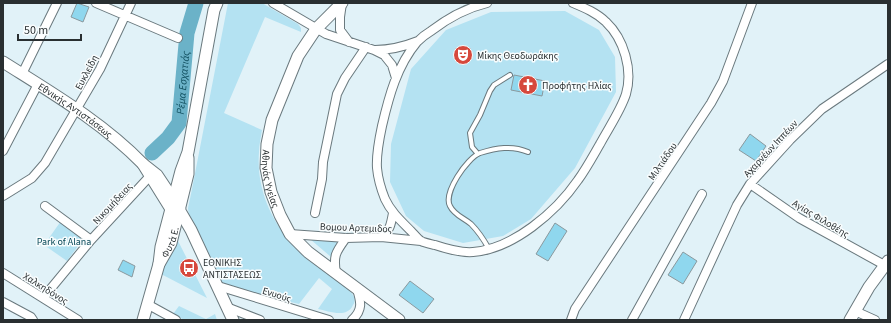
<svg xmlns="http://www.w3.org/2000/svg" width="891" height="323" viewBox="0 0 891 323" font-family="'Source Sans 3',sans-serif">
	<rect width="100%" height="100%" fill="#e1f2f8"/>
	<!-- green -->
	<path fill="#b4e2f2" d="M228 3H262L298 24 301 28V32L265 17 224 113 262 130C261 137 259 145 259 152 256 189 272 224 298 250 301 253 304 256 307 259 316 267 351 287 354 297 355 299 355 303 353 305 347 319 328 311 318 309L332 289 319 278 299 304 230 287 219 281 189 218 188 208 191 194Z
		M565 11 599 30 615 57 616 92 575 168 531 219 503 236 463 243 424 231 406 216 390 182 391 144 411 69 446 30 491 12Z
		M61 221 84 238 67 261 44 245Z
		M176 237 207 298 161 274Z
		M310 239 339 240 335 246 331 257Z
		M179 306 206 319 215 314 217 320H184L173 314Z"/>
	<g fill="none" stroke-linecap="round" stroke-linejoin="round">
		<!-- river -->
		<path stroke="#6bb2c8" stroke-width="15" id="s1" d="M152 153 168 138 179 123 187 33 196 3"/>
	</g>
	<!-- building -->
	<path fill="#8fd7ee" stroke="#8a999e" d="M77 3 89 7 83 22 71 17Z
		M514 75 545 81 542 96 511 90Z
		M750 134 766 146 756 161 739 150Z
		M555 223 567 231 548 261 536 254Z
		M683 252 697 261 683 284 668 275Z
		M123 260 135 266 132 277 118 270Z
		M410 281 434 299 423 313 399 295Z"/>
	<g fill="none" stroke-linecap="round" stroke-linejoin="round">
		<!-- lane casing -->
		<g stroke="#6a797e" stroke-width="6">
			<path id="lane" d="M478 154 472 147 470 133 480 115 490 91 494 85 510 75
				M489 249C484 240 478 231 471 224 464 218 454 215 450 206 443 193 467 158 480 153 496 148 512 145 528 152"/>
		</g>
		<!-- street casing -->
		<g stroke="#6a797e" stroke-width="10">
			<path id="street" d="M96 3 178 38
				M273 3 326 34 374 50 384 55 392 65 396 78
				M342 3 340 17V30L349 42
				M487 3C466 8 448 18 431 31 426 34 421 38 417 42 397 66 389 96 382 126 379 140 376 154 377 168 378 179 381 189 385 199 391 212 401 221 411 231 414 234 418 239 421 241 425 243 431 244 435 245 447 249 461 253 473 252 513 249 556 212 578 180 586 169 593 156 600 144 608 129 621 110 626 94 633 70 624 39 606 22 597 13 585 8 573 3
				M375 50C391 50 403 47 418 41
				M22 74 57 3
				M3 151 38 84
				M750 184 799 218 888 267
				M3 196 32 178 45 163 100 69 131 3
				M45 206 91 240
				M315 213 322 179 323 162 337 94 345 78 366 47
				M290 234 346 238 381 237 421 241
				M381 237C390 231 391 224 393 213
				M3 273 78 320
				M336 273C333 255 336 252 346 238
				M218 286 329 320
				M43 298 91 240 150 176
				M3 302 31 317 33 320
				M147 304 176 320
				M229 308 260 320
				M855 311 875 320
				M352 320C363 310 361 302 357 289
				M571 320 575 309 711 103 723 81 752 3
				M632 320 702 194
				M684 320 737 205 750 184 790 140 822 109 888 64"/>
		</g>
		<!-- secondary casing -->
		<g stroke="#6a797e" stroke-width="13">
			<g id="secondary">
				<path id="s2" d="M342 3 316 29 298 56 272 120 267 144 266 168 271 192 280 215 290 234 308 252 399 320"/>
				<path id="s3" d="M3 62C52 93 102 122 143 164"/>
				<path d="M180 210 171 209 143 164 157 175 173 199 191 230 233 320"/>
				<path d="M159 264 161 247 181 171 188 152 214 10 217 3"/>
				<path id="s4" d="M143 320 159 264 171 243 188 174V158"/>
				<path d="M850 320 869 287 888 261"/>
			</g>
		</g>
		<!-- lane -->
		<use href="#lane" stroke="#fff" stroke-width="4"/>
		<!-- street -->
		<use href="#street" stroke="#fff" stroke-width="8"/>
		<!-- secondary -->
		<use href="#secondary" stroke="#fff" stroke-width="11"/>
	</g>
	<!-- icons -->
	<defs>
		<g id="theatre-disc" transform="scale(1)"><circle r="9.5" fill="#d6483c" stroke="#f9fdfe"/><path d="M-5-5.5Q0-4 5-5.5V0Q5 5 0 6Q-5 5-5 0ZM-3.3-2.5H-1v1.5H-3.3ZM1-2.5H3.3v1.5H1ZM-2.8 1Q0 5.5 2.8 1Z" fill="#fff"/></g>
		<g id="church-disc" transform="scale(1)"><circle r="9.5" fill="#d6483c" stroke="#f9fdfe"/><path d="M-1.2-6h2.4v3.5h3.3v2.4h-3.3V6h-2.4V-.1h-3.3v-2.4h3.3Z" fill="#fff"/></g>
		<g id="bus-disc" transform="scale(1)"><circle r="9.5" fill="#d6483c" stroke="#f9fdfe"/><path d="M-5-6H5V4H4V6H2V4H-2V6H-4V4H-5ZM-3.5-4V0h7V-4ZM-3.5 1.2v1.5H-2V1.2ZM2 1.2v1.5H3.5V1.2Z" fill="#fff"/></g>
	</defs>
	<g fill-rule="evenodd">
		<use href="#theatre-disc" x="463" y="55"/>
		<use href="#church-disc" x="528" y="85"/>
		<use href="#bus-disc" x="189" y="268"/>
	</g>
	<g text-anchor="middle" stroke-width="3" stroke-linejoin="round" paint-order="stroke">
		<!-- poi labels -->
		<g font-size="10" fill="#292f31" stroke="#f9fdfe" text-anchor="start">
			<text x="477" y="59">Μίκης Θεοδωράκης</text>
			<text x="542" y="89">Προφήτης Ηλίας</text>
			<text x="203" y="266">ΕΘΝΙΚΗΣ<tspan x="203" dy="12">ΑΝΤΙΣΤΑΣΕΩΣ</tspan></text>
		</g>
		<!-- street labels -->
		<g font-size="10" fill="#292f31" stroke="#f9fdfe">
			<text transform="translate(86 72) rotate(-62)" y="4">Ευκλείδη</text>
			<text dy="4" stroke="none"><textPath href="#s3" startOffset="87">Εθνικής Αντιστάσεως</textPath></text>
			<text transform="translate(770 148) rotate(-47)" y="4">Αχαρνέων Ιππέων</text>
			<text transform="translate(662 161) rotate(-56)" y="4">Μιλτιάδου</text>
			<text dy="4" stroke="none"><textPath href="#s2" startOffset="198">Αθηνάς Υγείας</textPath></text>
			<text transform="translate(112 203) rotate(-47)" y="4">Νικομήδειας</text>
			<text transform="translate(821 218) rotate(31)" y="4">Αγίας Φιλοθέης</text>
			<text transform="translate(356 227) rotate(2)" y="4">Βομου Αρτεμιδος</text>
			<text dy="4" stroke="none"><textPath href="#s4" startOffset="83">Φυτά Ε.</textPath></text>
			<text transform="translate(46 288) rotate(32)" y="4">Χαλκηδόνος</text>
			<text transform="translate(277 294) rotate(17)" y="4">Ενυούς</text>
		</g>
		<!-- park labels -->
		<g font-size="10" fill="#074858" stroke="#f9fdfe">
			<text x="64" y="245">Park of Alana</text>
		</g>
		<!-- water labels -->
		<g font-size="11" font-style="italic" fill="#0f4d5d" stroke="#f9fdfe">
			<text dy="4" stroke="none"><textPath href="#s1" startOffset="81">Ρέμα Εσχατιάς</textPath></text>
		</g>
	</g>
	<!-- border -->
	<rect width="891" height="323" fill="none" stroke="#292f31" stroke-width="8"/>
	<!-- scale -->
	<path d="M18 34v6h63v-6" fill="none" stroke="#292f31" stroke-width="2"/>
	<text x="24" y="34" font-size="12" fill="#292f31" stroke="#f9fdfe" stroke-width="3" paint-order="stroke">50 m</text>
</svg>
